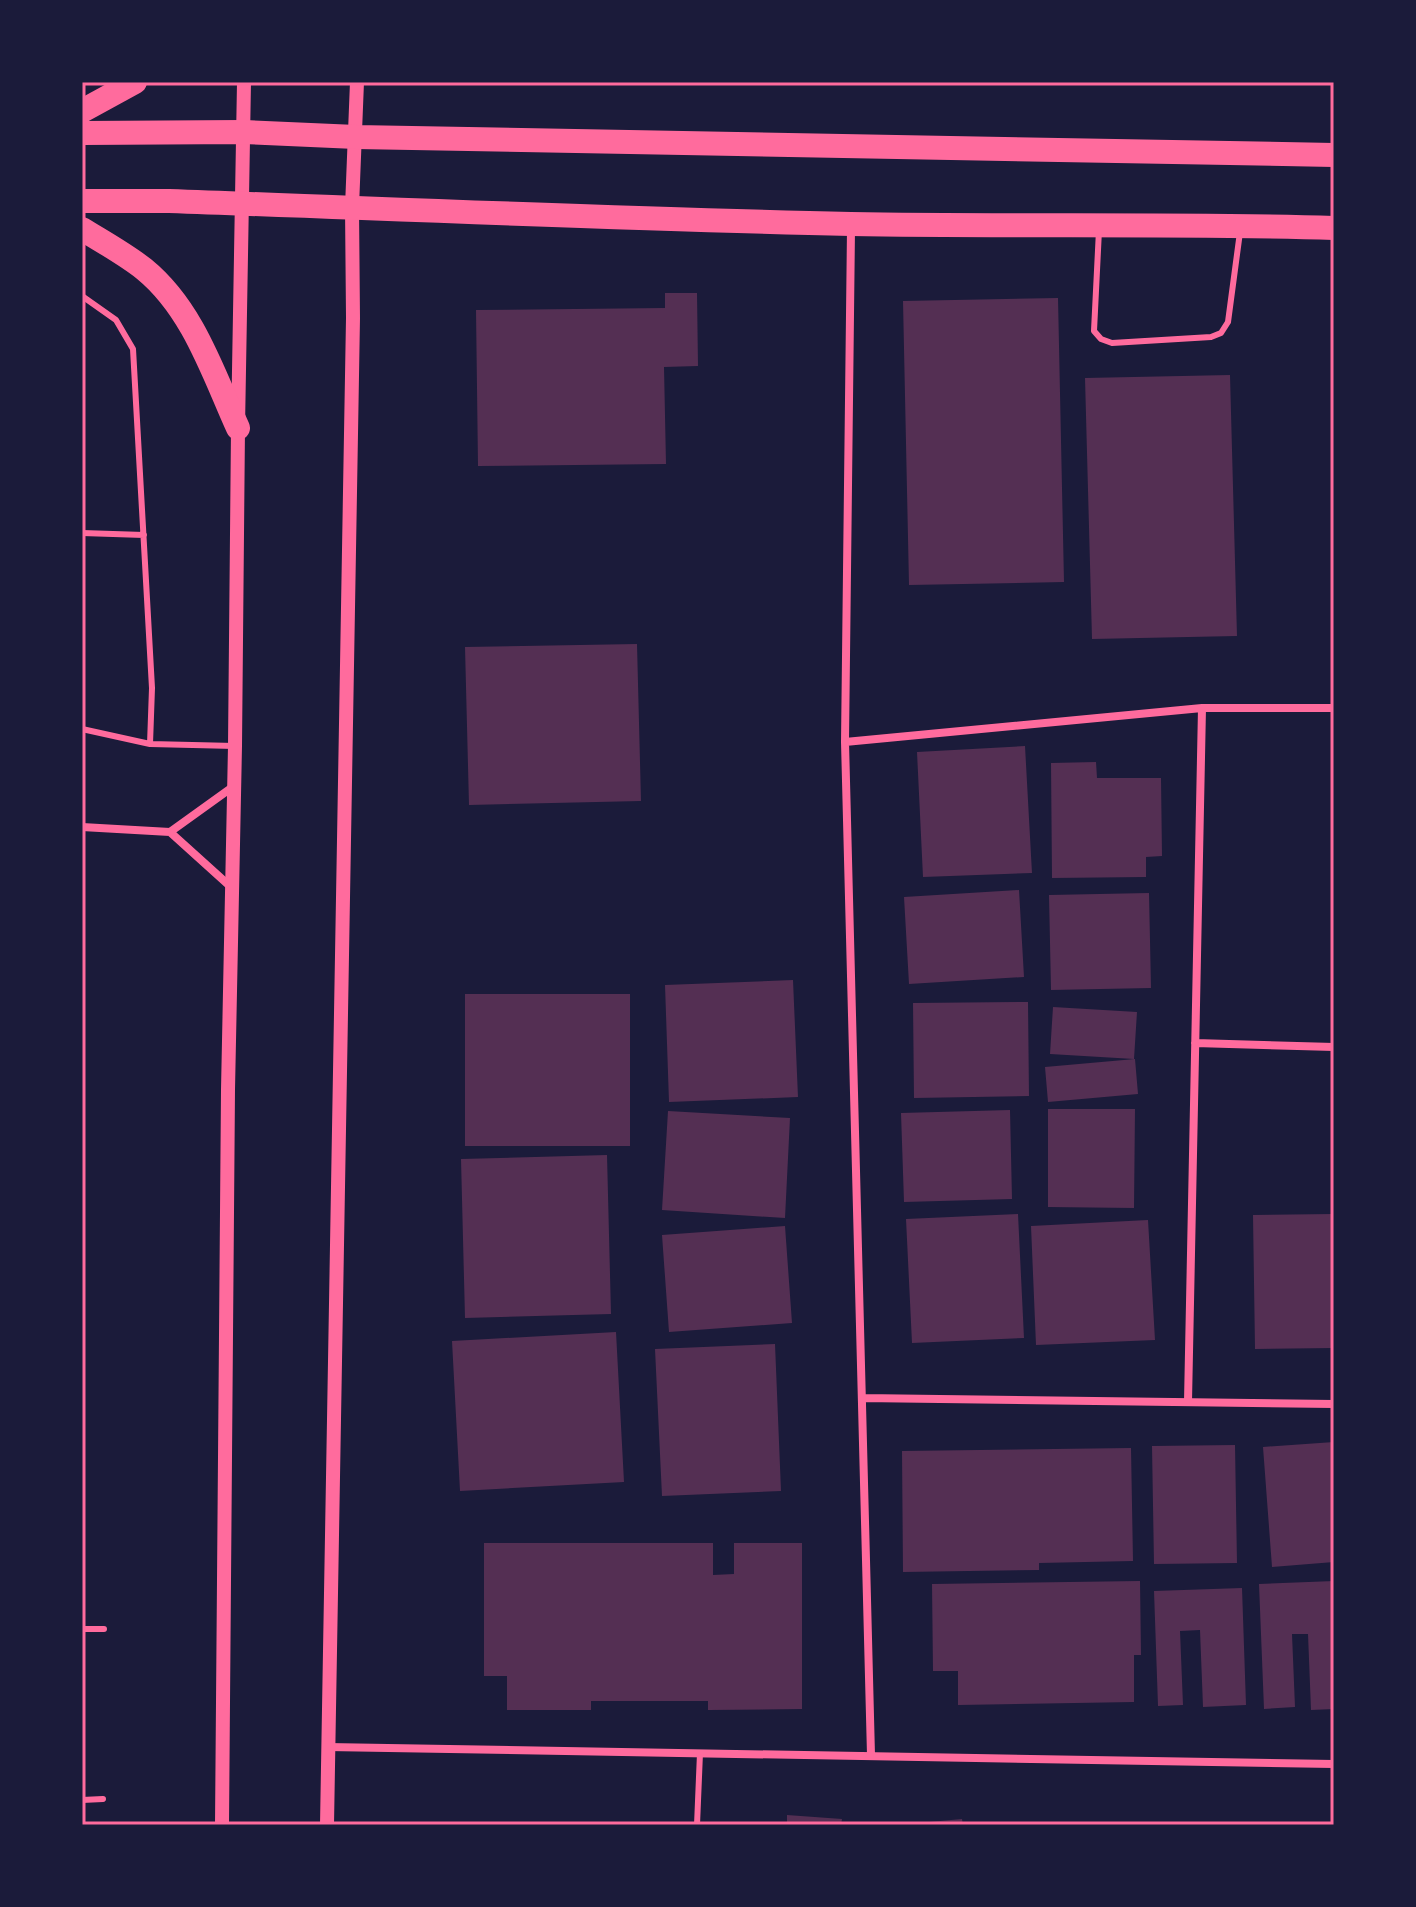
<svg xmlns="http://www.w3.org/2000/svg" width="1416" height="1907" viewBox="0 0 1416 1907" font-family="'Noto Serif',serif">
	<rect width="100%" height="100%" fill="#1b1b3a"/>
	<!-- building -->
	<path fill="#542f53" d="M665 293H697L698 366 664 367 666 464 478 466 476 310 665 308Z
		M1058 298 1064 582 909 585 903 301Z
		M1230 375 1237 636 1092 639 1085 378Z
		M637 644 641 801 469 805 465 647Z
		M1025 746 1032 873 923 877 917 752Z
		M1096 762 1097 778H1161L1162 856 1146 857V877L1052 878 1051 763Z
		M1019 890 1024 977 909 984 904 897Z
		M1149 893 1151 988 1051 990 1049 895Z
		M793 980 798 1097 669 1102 665 985Z
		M465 994H630V1146H465Z
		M1028 1002 1029 1096 914 1098 913 1003Z
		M1053 1007 1137 1012 1134 1059 1050 1054Z
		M1135 1059 1138 1094 1048 1102 1045 1067Z
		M1048 1109H1135L1134 1208 1048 1207Z
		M1010 1110 1012 1199 904 1202 901 1113Z
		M668 1111 790 1118 785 1218 662 1210Z
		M607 1155 611 1314 465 1318 461 1159Z
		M1018 1214 1024 1338 912 1343 906 1219Z
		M1334 1214V1348L1255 1349 1253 1215Z
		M1148 1220 1155 1340 1036 1345 1031 1226Z
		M785 1226 792 1323 669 1332 662 1235Z
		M616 1332 624 1482 460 1491 452 1341Z
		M775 1344 781 1491 662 1496 655 1349Z
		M1334 1442V1562L1272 1567 1263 1447Z
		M1235 1445 1237 1563 1154 1564 1152 1446Z
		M1131 1448 1133 1561 1039 1563V1570L903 1572 902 1451Z
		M484 1543H713V1575L734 1574V1543H802V1709L708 1710V1701H591V1710H507V1676H484Z
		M1140 1581 1141 1655H1134V1702L958 1705V1671H933L932 1584Z
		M1334 1581V1709L1311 1710 1308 1634H1292L1295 1707 1264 1709 1259 1584Z
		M1242 1588 1246 1705 1203 1707 1200 1630 1180 1631 1183 1705 1158 1706 1154 1591Z
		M787 1815 842 1819 841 1825H787Z
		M962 1819 963 1825H918V1823Z"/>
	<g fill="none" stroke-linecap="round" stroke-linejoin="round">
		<!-- service -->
		<path stroke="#ff6b9d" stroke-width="6" d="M1099 230 1094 331 1101 339 1112 343 1211 337 1221 333 1228 322 1240 232
			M82 296 116 320 133 349 152 688 150 744 235 746
			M82 533 144 535
			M82 729 150 744
			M82 1629H104
			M82 1800 103 1799
			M697 1825 700 1753"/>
		<!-- minor -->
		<path stroke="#ff6b9d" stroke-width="8" d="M851 229 845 742 871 1755
			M845 742 1202 708H1334
			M82 827 170 832
			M232 888 170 832 234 786
			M1195 1043 1334 1047
			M862 1398 1334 1404
			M1188 1402 1202 708
			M327 1747 1334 1764"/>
		<!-- tertiary -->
		<path stroke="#ff6b9d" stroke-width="14" d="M222 1825 228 1090 235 746 238 428 244 82
			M327 1825 353 318 352 207 357 82"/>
		<!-- motorway -->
		<path stroke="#ff6b9d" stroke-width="24" d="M82 111 135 82
			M82 133 244 132 356 137 1334 155
			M82 201H169C396 209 624 219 851 224 1012 227 1173 223 1334 228
			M82 229C103 242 125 254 144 269 193 309 213 373 238 428"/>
	</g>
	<!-- border -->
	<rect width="1416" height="1907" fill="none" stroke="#1b1b3a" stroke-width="168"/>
	<rect x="84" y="84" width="1248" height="1739" fill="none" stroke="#ff6b9d" stroke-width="3"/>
</svg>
